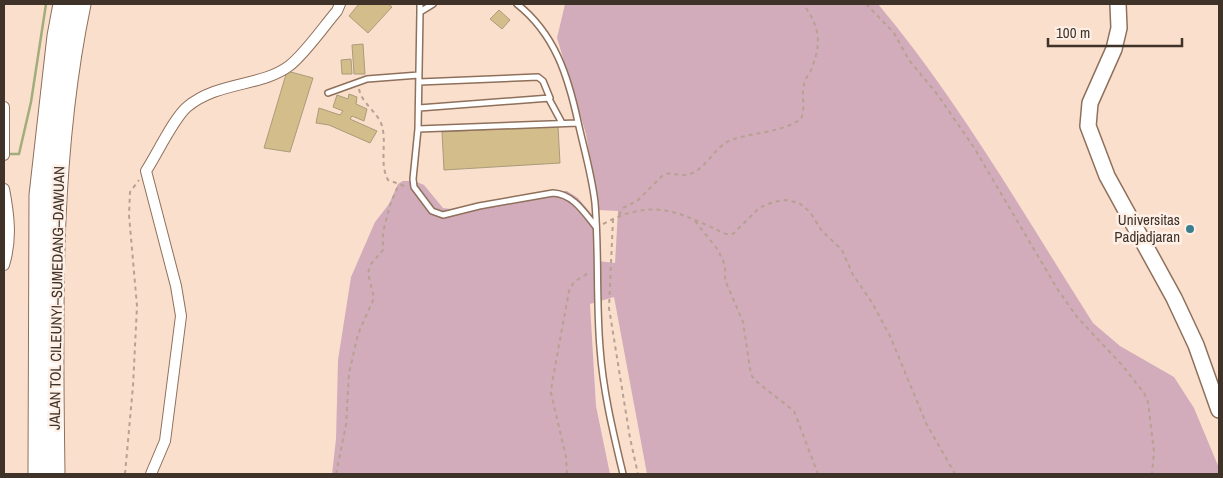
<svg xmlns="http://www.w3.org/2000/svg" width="1223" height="478" viewBox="0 0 1223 478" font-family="'Archivo Narrow',sans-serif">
	<rect width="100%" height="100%" fill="#fbdfcd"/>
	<!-- green -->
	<path fill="#d2acbb" d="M565 4H878C960 102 1024 215 1093 323L1120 346 1174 377 1194 408 1219 468V474H647L614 297 590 304 596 406 610 474H332L336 439 338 360 351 277 375 222 389 204 398 184 403 181H414L424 185 443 208 451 209 489 201 522 197 535 193 567 191 578 198 597 221 600 232 598 261 615 263 618 211 598 210 586 134 557 38Z"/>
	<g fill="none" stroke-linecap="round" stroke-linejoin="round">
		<!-- stream -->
		<path stroke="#a1ad7b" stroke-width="2.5" d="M6 154H19L31 102 46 4"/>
	</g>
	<!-- building -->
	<path fill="#d2bd8b" stroke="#aa9b7a" d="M359 4H388L392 7 368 33 349 16Z
		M499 10 510 20 502 29 490 19Z
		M363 44 365 74H354L352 45Z
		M351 59 352 74H342L341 60Z
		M287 71 313 78 290 152 264 148Z
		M349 94 357 97 356 104 367 109 364 121 352 116 350 119 377 131 370 143 329 125 316 123 319 108 340 115 343 111 333 107 337 95 348 99Z
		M558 126 560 163 444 170 442 132Z"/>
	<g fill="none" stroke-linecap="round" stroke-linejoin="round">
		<!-- lane casing -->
		<g stroke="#8e705b" stroke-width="8">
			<path id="lane" d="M420 4V12
				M433 4 420 12 418 129 413 179 414 187 432 211 443 215 479 206 553 193C573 194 584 212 596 227
				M517 4C555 34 568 76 578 122 584 149 592 176 595 203 599 251 596 300 600 348 603 391 613 432 623 474
				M328 93 367 79 419 75
				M549 99 562 123
				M419 108 550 98 543 81 538 77 419 82
				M418 129 578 123"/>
		</g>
		<!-- street casing -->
		<g stroke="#8e705b" stroke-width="12">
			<path id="street" d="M4 107V155
				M4 189C9 215 12 239 4 265
				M151 474 165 441 181 316 176 286 146 171C157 154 174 118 187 107 218 81 261 87 289 66 304 55 324 26 337 11L340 4"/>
		</g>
		<!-- secondary casing -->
		<g stroke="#8e705b" stroke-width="18">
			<path id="secondary" d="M1118 4 1119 28 1114 49 1090 103 1088 126 1107 176 1174 298 1196 345 1219 410"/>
		</g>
		<!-- highway casing -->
		<g stroke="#8e705b" stroke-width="21">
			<path id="highway" d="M38 474 39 195 57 36 63 4
				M55 474C53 317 49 158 81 4"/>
		</g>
		<!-- path -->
		<path stroke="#b7a192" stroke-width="2" stroke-dasharray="4 4" stroke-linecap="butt" d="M866 4 894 33 909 60 937 94 973 146 1058 290 1077 317 1122 365 1144 393 1148 402 1154 452 1152 474
			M359 89C362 104 378 112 382 126 387 144 379 163 388 180L407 187
			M619 215 623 208 637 201 663 175C671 171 677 176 685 175 705 173 713 147 731 140 753 132 781 133 801 119 806 106 801 96 804 84 805 78 809 75 811 70 822 44 820 26 803 4
			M613 219 609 308 630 438 638 474
			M695 221 718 250 725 265V280L743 322 751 375 757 382 794 411 818 474
			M603 224C654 197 678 212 726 234H733L759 208 773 202 786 200 799 203 810 212 822 231 842 250 853 275 871 301 890 336 926 423 955 474
			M125 474 133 386 137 306 129 215 130 192 139 180
			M336 474 346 425 349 373 358 334 374 298 368 273 371 264 383 250V232L390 205 398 186
			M567 474 566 457 551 393 552 383 569 291 574 282 590 272"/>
		<!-- lane -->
		<use href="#lane" stroke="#fff" stroke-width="5"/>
		<!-- street -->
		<use href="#street" stroke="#fff" stroke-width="10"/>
		<!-- secondary -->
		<use href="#secondary" stroke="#fff" stroke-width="15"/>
		<!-- highway -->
		<use href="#highway" stroke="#fff" stroke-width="19"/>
	</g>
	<!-- markers -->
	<circle fill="#3a7e8e" stroke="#fef0e6" stroke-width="2" cx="1190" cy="229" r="5"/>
	<g text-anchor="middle" stroke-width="5" stroke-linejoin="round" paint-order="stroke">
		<!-- poi labels -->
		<g font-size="15" fill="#3f3229" stroke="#fef0e6" text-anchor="end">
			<text x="1180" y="225">Universitas<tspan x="1180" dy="17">Padjadjaran</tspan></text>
		</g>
		<!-- street labels -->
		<g font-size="15" fill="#3f3229" stroke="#fef0e6">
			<text transform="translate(57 298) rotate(-89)" y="5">JALAN TOL CILEUNYI–SUMEDANG–DAWUAN</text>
		</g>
	</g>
	<!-- border -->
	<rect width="1223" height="478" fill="none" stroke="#3f3229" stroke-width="10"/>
	<!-- scale -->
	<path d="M1048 38v8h134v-8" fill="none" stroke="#3f3229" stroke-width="2.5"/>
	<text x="1056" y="38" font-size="15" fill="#3f3229" stroke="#fef0e6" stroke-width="4" paint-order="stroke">100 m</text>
</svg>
